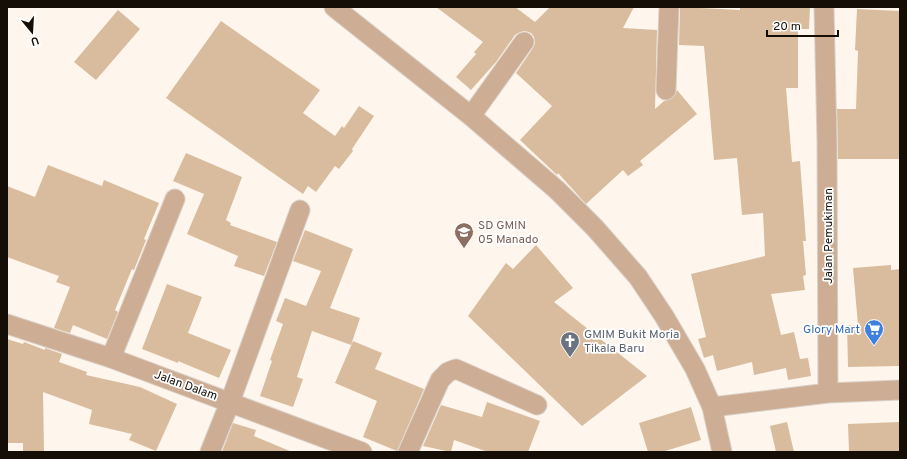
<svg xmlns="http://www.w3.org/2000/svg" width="907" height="459" viewBox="0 0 907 459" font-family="Overpass,sans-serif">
	<rect width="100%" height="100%" fill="#fef6ed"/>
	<!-- building -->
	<path fill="#d8bc9d" d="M436 7H515L535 22 550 7H634L623 28 657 30 655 109 664 101 671 99 675 95 677 90 697 114 640 161 643 165 628 176 623 170 586 204 558 173 557 175 520 140 552 106 516 73 533 48 535 43 534 37 531 33 525 31 520 32 515 35 496 62 471 90 456 77 476 54 474 52 483 42Z
		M680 7 740 10V7H810L809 29H798V88H786L792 162 800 161 806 241H803L806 275 803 276 805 290 771 294 781 335 794 332 800 359 808 358 811 376 788 380 786 368 754 375 752 362 717 371 713 355 704 358 698 339 706 337 691 274 765 256 763 213 742 215 737 158 714 160 704 46 679 45Z
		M857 9 900 11V159H838L837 109H856L858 51 855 50Z
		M118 10 140 29 96 80 74 62Z
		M221 21 320 90 303 113 335 136 342 126 344 128 359 106 374 116 352 149 353 151 339 169 335 166 316 192 308 186 303 194 166 98Z
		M186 153 242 177 226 220 231 223 230 225 277 242 264 276 234 266 238 256 187 234 204 194 173 181Z
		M48 165 102 186 104 180 159 203 144 239 146 240 134 270 132 269 115 310 118 312 107 339 73 325 70 333 54 328 70 287 56 282 59 276 7 257V186L35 197Z
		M305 230 353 249 330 308 360 318 351 345 312 331 297 377 303 379 293 407 260 396 272 361 270 360 283 324 276 321 285 298 306 306 321 271 293 261Z
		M536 245 573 288 554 302 647 376 582 426 468 316 506 263 513 269Z
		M891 265V270L900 269V366L848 367 847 325H858L853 268Z
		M167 284 202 297 188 333 231 350 219 378 178 361V363L142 349Z
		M7 339 23 344 24 342 45 350V348L62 354 59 362 87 372 86 375 140 387 177 404 156 451 129 440 132 434 89 424 92 410 43 392 44 452H23V443H7Z
		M353 341 382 353 375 369 424 389 397 451 363 437 377 401 335 383Z
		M487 402 540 421 528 452H488L454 440 451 452 423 446 441 405 482 417Z
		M691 407 701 440 662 452H648L639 423Z
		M787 422 794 452H776L770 426Z
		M900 422V452H849L848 424Z
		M233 423 256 430 254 436 292 452H222Z"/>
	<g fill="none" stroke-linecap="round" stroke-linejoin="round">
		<!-- street casing -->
		<g stroke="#d9d1c8" stroke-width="21">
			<path id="street" d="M334 7 471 116 557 190 595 228 638 277 664 316 695 369 712 407 722 452
				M824 7 827 143 828 393 900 390
				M666 90 669 7
				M471 116 524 42
				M7 324 111 358 362 452
				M111 358 175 199
				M712 407 828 393
				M210 452 230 402 300 210
				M408 452 440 380 448 372 456 369 537 405"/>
		</g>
		<!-- street -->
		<use href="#street" stroke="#cead95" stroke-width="19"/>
	</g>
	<!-- icons -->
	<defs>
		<g id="school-pin" transform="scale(1)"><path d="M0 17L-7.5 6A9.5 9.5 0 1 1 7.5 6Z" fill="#8d6e63" stroke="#fff"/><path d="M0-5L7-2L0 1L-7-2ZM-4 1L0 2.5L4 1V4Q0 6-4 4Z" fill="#fff"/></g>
		<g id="supermarket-pin" transform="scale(1)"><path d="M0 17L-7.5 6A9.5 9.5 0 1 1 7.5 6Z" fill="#3f7fe0" stroke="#fff"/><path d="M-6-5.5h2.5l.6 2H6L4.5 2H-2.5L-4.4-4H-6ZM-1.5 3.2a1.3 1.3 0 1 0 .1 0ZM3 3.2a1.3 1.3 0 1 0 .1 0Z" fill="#fff"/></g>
		<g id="church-pin" transform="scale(1)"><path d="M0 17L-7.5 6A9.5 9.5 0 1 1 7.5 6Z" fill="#6b7280" stroke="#fff"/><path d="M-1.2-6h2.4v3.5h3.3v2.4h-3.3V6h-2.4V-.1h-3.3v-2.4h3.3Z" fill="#fff"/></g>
	</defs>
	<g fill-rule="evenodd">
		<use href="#school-pin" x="464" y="232"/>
		<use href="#supermarket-pin" x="874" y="329"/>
		<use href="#church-pin" x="570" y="341"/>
	</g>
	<g text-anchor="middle" stroke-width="3.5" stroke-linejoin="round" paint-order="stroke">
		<!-- education labels -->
		<g font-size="12" fill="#785e54" stroke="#fff" text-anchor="start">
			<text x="478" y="229">SD GMIN<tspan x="478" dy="14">05 Manado</tspan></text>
		</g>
		<!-- street labels -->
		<g font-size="12" fill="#140e07" stroke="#fff">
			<text transform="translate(828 236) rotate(-90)" y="4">Jalan Pemukiman</text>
			<text transform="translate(186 385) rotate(20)" y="4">Jalan Dalam</text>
		</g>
		<!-- shop labels -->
		<g font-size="12" fill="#366cbe" stroke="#fff" text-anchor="end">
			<text x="860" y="333">Glory Mart</text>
		</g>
		<!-- worship labels -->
		<g font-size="12" fill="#5b616d" stroke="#fff" text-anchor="start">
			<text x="584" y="338">GMIM Bukit Moria<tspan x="584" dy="14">Tikala Baru</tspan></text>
		</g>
	</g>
	<!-- border -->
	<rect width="907" height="459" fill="none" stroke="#140e07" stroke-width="16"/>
	<!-- north arrow -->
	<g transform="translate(32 32) rotate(162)" stroke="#ffffff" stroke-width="3" paint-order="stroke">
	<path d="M0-3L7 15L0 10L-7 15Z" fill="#140e07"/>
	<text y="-6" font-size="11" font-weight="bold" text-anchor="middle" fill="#140e07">U</text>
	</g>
	<!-- scale -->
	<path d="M767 30v6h71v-6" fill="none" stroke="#140e07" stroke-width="2"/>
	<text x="773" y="30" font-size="12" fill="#140e07" stroke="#ffffff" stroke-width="3" paint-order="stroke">20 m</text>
</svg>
